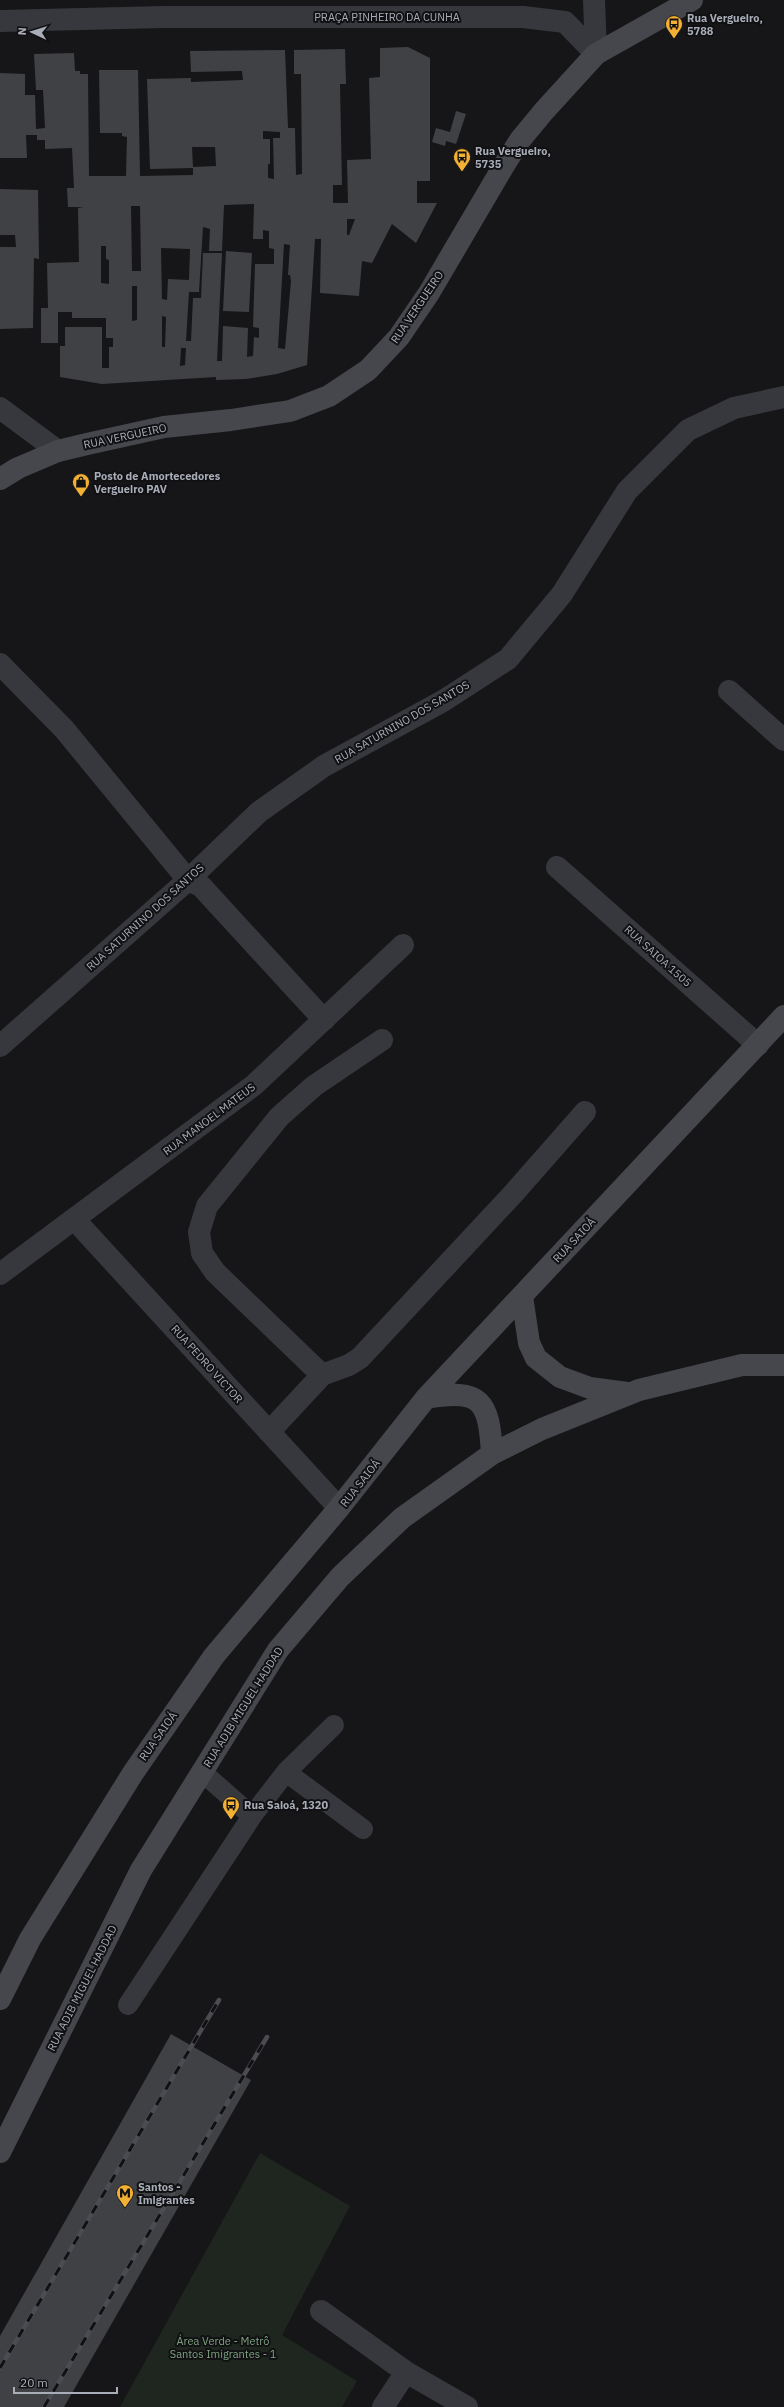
<svg xmlns="http://www.w3.org/2000/svg" width="784" height="2407" viewBox="0 0 784 2407" font-family="'IBM Plex Sans',sans-serif">
	<rect width="100%" height="100%" fill="#161618"/>
	<!-- green -->
	<path fill="#1e261f" d="M260 2153 350 2206 282 2335 357 2381 342 2407H120Z"/>
	<!-- building -->
	<path fill="#404145" fill-rule="evenodd" d="M408 47 430 58V181H417V203H437L416 243 392 224 372 263 362 261 359 296 320 293 321 239H315L307 365 277 374 246 379 216 380V377L102 384 60 377V346H65V327H102V368H109V347H113V338H106V318H72V312H58V343H41V308H48L47 263 79 262 78 208 84 207H68L67 188H74L72 148 45 149V140H37V135H26L27 158H0V73L25 74V95H35L36 129 45 128 43 90H36L34 54 74 53 75 71H80V74H88L89 176H126L127 137 122 136V133H100L99 70H138L140 176 193 175V168L150 169 147 79 191 78V82L243 80 242 71 191 72 190 51 285 50 288 128H295L296 175 302 174 301 74H294V50L345 49 346 84H340L342 185H333V203H348L347 160 371 159 369 78 380 77V48ZM263 131 280 132V138H273L274 179 268 178V164H270V139H263ZM192 147H215L216 166 193 167ZM254 204 253 239H263V230L269 231V248L274 249V264H255L253 327 259 328V338L254 337 253 356 247 357 248 328 223 326 222 361H217L222 253H203L201 298H193L191 341H186L189 292H199L203 227 210 229 209 251H222L224 205ZM131 206H140L141 271H132ZM347 219H355L349 235H347ZM284 244 290 245 288 275H290L291 281 285 349 278 348ZM101 246H106V259L109 260V284L101 283ZM161 248 190 249 189 280 168 279 167 300 162 299ZM132 286H137V320L132 321ZM162 316 166 317 165 347H162ZM181 348H186L185 365 180 366Z
		M456 111 466 114 456 144 446 141 445 146 432 142 436 128 450 132Z
		M0 189 38 190 39 259 34 258 33 328 0 329V247H16L15 235H0Z
		M226 251 252 253 249 312 223 311Z
		M171 2034 251 2080 64 2407H0V2336Z"/>
	<g fill="none" stroke-linecap="round" stroke-linejoin="round">
		<!-- lane -->
		<path stroke="#37383d" stroke-width="20" d="M286 1772 363 1829
			M252 1816 286 1772 334 1725
			M128 2005 252 1816 202 1772"/>
		<!-- street -->
		<path stroke="#37383d" stroke-width="22" d="M594 0 596 54
			M0 21 164 17H523L565 22 596 54
			M0 408 58 451
			M0 664 64 729 188 880 201 886 324 1020
			M729 691 784 740
			M557 867 758 1045
			M382 1040 314 1086 279 1117 207 1206 199 1232 202 1253 215 1272 322 1375 349 1365 360 1358 513 1194 585 1112
			M0 1046 188 880 259 812 324 766 443 701 508 659 562 594 627 491 688 430 734 408 784 397
			M75 1220 339 1508
			M0 1274 254 1085 403 945
			M269 1432 322 1375
			M321 2311 406 2372 467 2407
			M383 2407 406 2372"/>
		<!-- secondary -->
		<path stroke="#45474d" stroke-width="22" d="M0 479 18 468 58 451 87 444 164 427 231 420 290 411 329 396 368 370 399 337 429 293 503 167 520 140 544 111 596 54 692 0
			M522 1296 529 1343 536 1358 560 1377 590 1388 627 1393
			M426 1398C481 1388 489 1400 492 1454
			M0 1999 30 1939 133 1773 214 1656 339 1508 426 1398 784 1016
			M0 2152 141 1870 278 1650 340 1577 402 1518 492 1454 542 1429 639 1390 742 1365H784"/>
		<!-- rail casing -->
		<g stroke="#4a4c52" stroke-width="4.5">
			<path id="rail" d="M0 2368 219 2000
				M44 2407 267 2037"/>
		</g>
		<!-- rail -->
		<use href="#rail" stroke="#111113" stroke-width="3" stroke-dasharray="9" stroke-linecap="butt"/>
	</g>
	<!-- icons -->
	<defs>
		<g id="bus-pin" transform="scale(0.9)"><path d="M0 17L-7.5 6A9.5 9.5 0 1 1 7.5 6Z" fill="#f2b134" stroke="#111113"/><path d="M-5-6H5V4H4V6H2V4H-2V6H-4V4H-5ZM-3.5-4V0h7V-4ZM-3.5 1.2v1.5H-2V1.2ZM2 1.2v1.5H3.5V1.2Z" fill="#111"/></g>
		<g id="shop-pin" transform="scale(0.9)"><path d="M0 17L-7.5 6A9.5 9.5 0 1 1 7.5 6Z" fill="#f2b134" stroke="#111113"/><path d="M-5-2.5h2.3a2.7 3.5 0 0 1 5.4 0H5L5.5 6h-11ZM-1.5-2.5h3a1.5 2.3 0 0 0-3 0Z" fill="#111"/></g>
		<g id="metro-pin" transform="scale(0.9)"><path d="M0 17L-7.5 6A9.5 9.5 0 1 1 7.5 6Z" fill="#f2b134" stroke="#111113"/><path d="M-5.5 5V-5H-3L0 0L3-5H5.5V5H3V-.5L0 4L-3-.5V5Z" fill="#111"/></g>
	</defs>
	<g fill-rule="evenodd">
		<use href="#bus-pin" x="674" y="24"/>
		<use href="#bus-pin" x="462" y="157"/>
		<use href="#shop-pin" x="81" y="482"/>
		<use href="#bus-pin" x="231" y="1805"/>
		<use href="#metro-pin" x="125" y="2193"/>
	</g>
	<g text-anchor="middle" stroke-width="4" stroke-linejoin="round" paint-order="stroke">
		<!-- street labels -->
		<g font-size="11" fill="#a8adb8" stroke="#111113">
			<text x="387" y="21">PRAÇA PINHEIRO DA CUNHA</text>
			<text transform="translate(417 307) rotate(-56)" y="4">RUA VERGUEIRO</text>
			<text transform="translate(125 436) rotate(-12)" y="4">RUA VERGUEIRO</text>
			<text transform="translate(402 722) rotate(-30)" y="4">RUA SATURNINO DOS SANTOS</text>
			<text transform="translate(145 917) rotate(-42)" y="4">RUA SATURNINO DOS SANTOS</text>
			<text transform="translate(658 956) rotate(42)" y="4">RUA SAIOA 1505</text>
			<text transform="translate(209 1119) rotate(-37)" y="4">RUA MANOEL MATEUS</text>
			<text transform="translate(574 1240) rotate(-47)" y="4">RUA SAIOÁ</text>
			<text transform="translate(207 1364) rotate(48)" y="4">RUA PEDRO VICTOR</text>
			<text transform="translate(360 1483) rotate(-52)" y="4">RUA SAIOÁ</text>
			<text transform="translate(243 1707) rotate(-58)" y="4">RUA ADIB MIGUEL HADDAD</text>
			<text transform="translate(158 1736) rotate(-55)" y="4">RUA SAIOÁ</text>
			<text transform="translate(82 1988) rotate(-63)" y="4">RUA ADIB MIGUEL HADDAD</text>
		</g>
		<!-- poi labels -->
		<g font-size="11" font-weight="bold" fill="#a8adb8" stroke="#111113" text-anchor="start">
			<text x="687" y="22">Rua Vergueiro,<tspan x="687" dy="13">5788</tspan></text>
			<text x="475" y="155">Rua Vergueiro,<tspan x="475" dy="13">5735</tspan></text>
			<text x="94" y="480">Posto de Amortecedores<tspan x="94" dy="13">Vergueiro PAV</tspan></text>
			<text x="244" y="1809">Rua Saioá, 1320</text>
			<text x="138" y="2191">Santos -<tspan x="138" dy="13">Imigrantes</tspan></text>
		</g>
		<!-- park labels -->
		<g font-size="11" fill="#7fa381" stroke="#111113">
			<text x="223" y="2345">Área Verde - Metrô<tspan x="223" dy="13">Santos Imigrantes - 1</tspan></text>
		</g>
	</g>
	<!-- north arrow -->
	<g transform="translate(32 32) rotate(274)" stroke="#111113" stroke-width="3" paint-order="stroke">
	<path d="M0-3L7 15L0 10L-7 15Z" fill="#a8adb8"/>
	<text y="-6" font-size="11" font-weight="bold" text-anchor="middle" fill="#a8adb8">N</text>
	</g>
	<!-- scale -->
	<path d="M14 2387v6h103v-6" fill="none" stroke="#a8adb8" stroke-width="2"/>
	<text x="20" y="2387" font-size="12" fill="#a8adb8" stroke="#111113" stroke-width="3" paint-order="stroke">20 m</text>
</svg>
